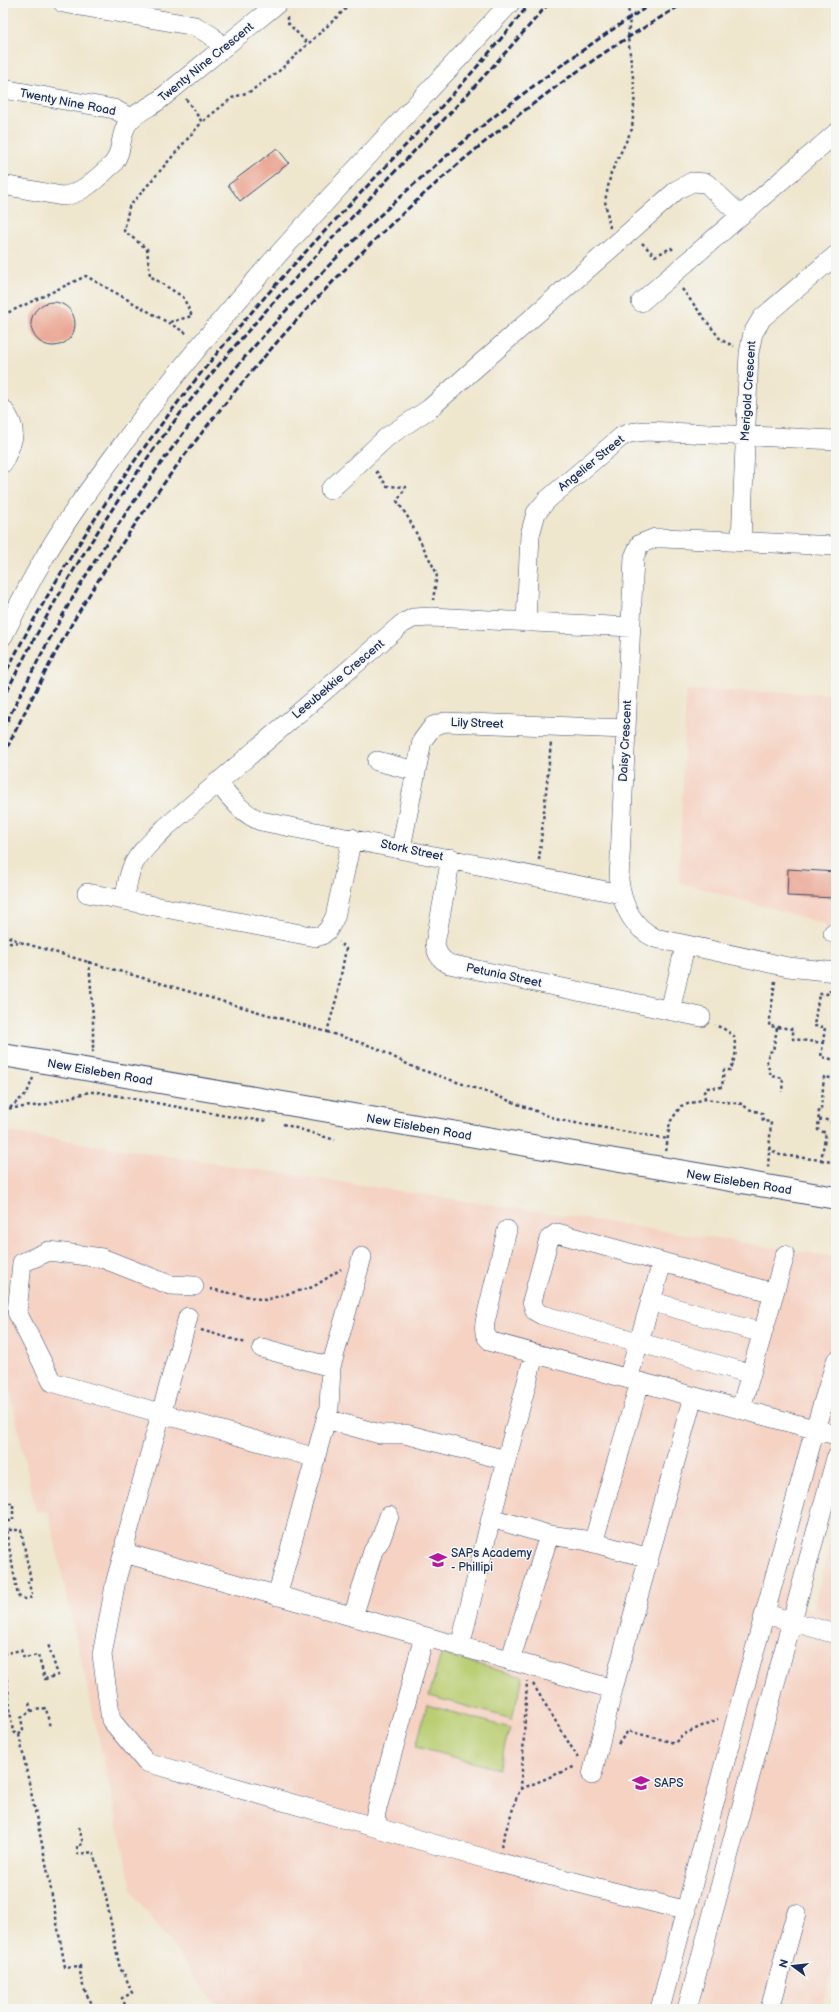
<svg xmlns="http://www.w3.org/2000/svg" width="839" height="2012" viewBox="0 0 839 2012" font-family="'Balsamiq Sans',sans-serif">
	<rect width="100%" height="100%" fill="#f6f6f2"/>
	<filter id="ink" filterUnits="userSpaceOnUse"><feTurbulence type="fractalNoise" baseFrequency=".025" numOctaves="2"/><feDisplacementMap in="SourceGraphic" scale="8" xChannelSelector="R" yChannelSelector="G"/><feConvolveMatrix kernelMatrix="1 2 1 2 8 2 1 2 1" color-interpolation-filters="sRGB"/></filter>
	<filter id="wash" filterUnits="userSpaceOnUse"><feTurbulence type="fractalNoise" baseFrequency=".012" numOctaves="4" result="noise"/><feDisplacementMap in="SourceGraphic" scale="16" xChannelSelector="R" yChannelSelector="G"/><feGaussianBlur stdDeviation="0.9" result="paint"/><feColorMatrix in="noise" values="0 0 0 0 0 0 0 0 0 0 0 0 0 0 0 0 0 1.4 0 .05"/><feComposite in="paint" operator="in"/></filter>
	<g filter="url(#wash)">
		<rect width="100%" height="100%" fill="#efe6ce"/>
		<!-- built -->
		<path fill="#f5d2c2" d="M686 690 836 694V959H831L825 924 679 882Z
			M3 1131 836 1257V1490L804 1608 813 1611 836 1521V1618L826 1615 836 1619V1953L821 2009H219L133 1893 48 1511 36 1512 3 1358Z"/>
		<!-- green -->
		<path fill="#b9ce72" stroke="#6a7e68" d="M441 1654 523 1677 512 1719 429 1696Z
			M427 1705 510 1728 498 1769 416 1747Z"/>
		<g id="blocks">
			<!-- building -->
			<path fill="#e99c88" d="M277 148 289 163 240 201 228 185Z
				M31 324a22 22 0 1 1 44 0a22 22 0 1 1-44 0Z
				M788 869 836 872V898L787 896Z"/>
		</g>
	</g>
	<g filter="url(#ink)">
		<use href="#blocks" fill-opacity="0" stroke="#3b4a6f" stroke-width="1"/>
		<g fill="none" stroke-linecap="round" stroke-linejoin="round">
			<!-- minor casing -->
			<g stroke="#3b4a6f" stroke-width="20">
				<path id="minor" d="M63 3 195 26 212 36 222 48
					M3 89 114 109 132 119
					M3 185 62 196C82 195 99 176 113 164 121 154 120 143 124 131 129 115 145 110 158 101L278 3
					M641 302 836 133
					M3 409C20 431 13 439 3 463
					M330 490 387 437 429 409 677 190 692 182 706 183 740 215
					M741 541 749 353 753 333 762 318 836 255
					M836 546 664 538H655L640 544 634 557 619 880C622 905 632 927 655 938L788 967 836 972
					M526 622 530 535 536 513 547 500 621 437 629 433 646 431 836 440
					M3 636C15 613 26 589 39 567 65 520 102 472 134 429 248 277 382 143 510 3
					M377 761 415 771
					M217 782C230 797 242 814 261 821L621 894
					M401 848 422 741 433 726 445 722 626 729
					M451 858 435 944C437 954 440 959 449 964L701 1017
					M87 893 316 937 322 935 328 930 335 917 352 838
					M125 900C129 859 138 856 165 828L402 624 413 618 431 617 631 627
					M833 933H836
					M670 1011 685 946
					M507 1230 485 1322C484 1331 484 1336 492 1342L836 1435
					M194 1286 170 1285 102 1258 49 1251 22 1263 17 1312 52 1382 316 1458
					M650 1301 762 1333
					M188 1317 125 1543 126 1551 128 1554 613 1689
					M262 1348 331 1367
					M751 1374 542 1315 535 1311 532 1301 547 1246 549 1239 557 1233 774 1293
					M628 1379 662 1263
					M741 1408 785 1255
					M326 1419 380 1434H405L506 1460
					M491 1518 549 1535 584 1540 649 1558
					M593 1543 640 1382
					M125 1548 116 1580 102 1655 111 1720 146 1762 381 1829
					M277 1596 323 1430 329 1408 331 1367 362 1257
					M766 1614 836 1634
					M353 1617 373 1551 381 1539 389 1516
					M424 1637 376 1812 375 1819 381 1829 497 1862 687 1911
					M460 1647 491 1518 534 1355
					M510 1661 549 1535
					M592 1775 613 1689 693 1396
					M660 2009 739 1708 815 1429 836 1361
					M687 2009C735 1825 788 1642 836 1458
					M770 2009 796 1914"/>
			</g>
			<!-- major casing -->
			<g stroke="#3b4a6f" stroke-width="24">
				<path id="major" d="M3 1055 836 1198"/>
			</g>
			<!-- path -->
			<path stroke="#3b4a6f" stroke-width="2.5" stroke-dasharray="3 3" stroke-linecap="butt" d="M287 17V22L308 44
				M186 99 202 122 232 98 251 91 279 71 352 3
				M610 228 605 201 611 173 632 129 635 93 628 38 630 18 627 3
				M642 243 655 256 671 248 675 252
				M682 289 721 340 734 346
				M3 315 86 276 188 334
				M170 322 192 316 183 297 150 276 147 249 124 231 129 207 202 122
				M376 471 387 486 406 487 397 501 409 519 437 574 433 600
				M539 860 551 743
				M3 934 20 942
				M3 944 20 942 327 1032 337 996 346 949 339 942
				M89 961 93 1017V1051H92
				M775 981 769 1026 793 1029V1039L823 1043 821 1057 836 1060
				M830 990V991L836 993
				M777 1028 773 1051 769 1052 767 1062 771 1076 783 1078 782 1092
				M327 1032 374 1047 413 1067 489 1093 559 1120 668 1139
				M823 1043 825 1027 814 1026 819 994H827L830 991
				M705 1099 704 1092 707 1088 722 1087 724 1070H731L736 1052 734 1036 724 1029 715 1025
				M10 1108 27 1093 33 1078
				M3 1109 43 1105 89 1092H97L232 1117 266 1121
				M819 1120 824 1119 836 1124
				M283 1124 335 1140
				M768 1148 780 1155 821 1160 826 1133 818 1130 819 1109H821L824 1077 836 1079
				M666 1151 670 1122 681 1106 705 1099 742 1104 748 1109 762 1113 763 1121 771 1122 768 1168
				M821 1160 836 1163
				M210 1289 265 1300 313 1287 341 1269
				M201 1330 246 1343
				M3 1415 4 1424 3 1425
				M3 1503H13V1521H5L6 1530H21L31 1581 28 1582 33 1597 25 1599 18 1596 6 1530
				M3 1654 21 1650 24 1658 38 1655 45 1679 58 1675 48 1644
				M3 1661C9 1685 9 1708 13 1732L19 1735 46 1863 65 1967 80 1966C80 1983 86 1996 96 2009
				M533 1684 578 1758
				M3 1694 9 1696
				M31 1711 46 1708 50 1728
				M19 1735 23 1729 21 1718 31 1711 29 1702
				M618 1744 628 1731 675 1743 682 1735 718 1719
				M521 1789 576 1766
				M79 1827 83 1844 77 1846 78 1854 93 1852 103 1882 120 1969 124 1973 132 1993 122 1998 127 2009
				M501 1846 517 1796 521 1789 527 1681"/>
			<!-- minor -->
			<use href="#minor" stroke="#fff" stroke-width="19"/>
			<!-- major -->
			<use href="#major" stroke="#fff" stroke-width="22"/>
			<!-- rail -->
			<path stroke="#1b2f5e" stroke-width="3" stroke-dasharray="6 3" stroke-linecap="butt" d="M3 678C68 549 151 430 244 321 337 212 442 115 530 3
				M3 699C59 586 126 481 204 383 251 325 302 271 353 216 419 146 486 76 549 3
				M3 729C31 673 60 617 93 564 234 338 429 146 653 3
				M3 756C31 699 60 641 94 587 222 383 390 202 588 64 619 42 652 23 684 3"/>
		</g>
	</g>
	<!-- icons -->
	<defs>
		<g id="university-bare" transform="scale(1.38)"><path d="M0-5L7-2L0 1L-7-2ZM-4 1L0 2.5L4 1V4Q0 6-4 4Z" fill="#b5179e" stroke="#f6f6f2" stroke-width="2.5" paint-order="stroke"/></g>
		<g id="school-bare" transform="scale(1.38)"><path d="M0-5L7-2L0 1L-7-2ZM-4 1L0 2.5L4 1V4Q0 6-4 4Z" fill="#b5179e" stroke="#f6f6f2" stroke-width="2.5" paint-order="stroke"/></g>
	</defs>
	<g fill-rule="evenodd">
		<use href="#university-bare" x="438" y="1560"/>
		<use href="#school-bare" x="641" y="1783"/>
	</g>
	<g text-anchor="middle" stroke-width="3" stroke-linejoin="round" paint-order="stroke">
		<!-- street labels -->
		<g font-size="12" fill="#1b2f5e" stroke="#f6f6f2">
			<text transform="translate(206 62) rotate(-39)" y="4">Twenty Nine Crescent</text>
			<text transform="translate(68 102) rotate(11)" y="4">Twenty Nine Road</text>
			<text transform="translate(748 391) rotate(-86)" y="4">Merigold Crescent</text>
			<text transform="translate(591 463) rotate(-39)" y="4">Angelier Street</text>
			<text transform="translate(338 679) rotate(-40)" y="4">Leeubekkie Crescent</text>
			<text transform="translate(477 723) rotate(2)" y="4">Lily Street</text>
			<text transform="translate(625 741) rotate(-87)" y="4">Daisy Crescent</text>
			<text transform="translate(412 850) rotate(12)" y="4">Stork Street</text>
			<text transform="translate(504 975) rotate(12)" y="4">Petunia Street</text>
			<text transform="translate(100 1072) rotate(10)" y="4">New Eisleben Road</text>
			<text transform="translate(419 1127) rotate(10)" y="4">New Eisleben Road</text>
			<text transform="translate(739 1182) rotate(9)" y="4">New Eisleben Road</text>
		</g>
		<!-- poi labels -->
		<g font-size="12" fill="#1b2f5e" stroke="#f6f6f2" text-anchor="start">
			<text x="451" y="1557">SAPs Academy<tspan x="451" dy="14">- Phillipi</tspan></text>
			<text x="654" y="1787">SAPS</text>
		</g>
	</g>
	<!-- margin -->
	<rect width="839" height="2012" fill="none" stroke="#f6f6f2" stroke-width="16"/>
	<!-- north arrow -->
	<g transform="translate(793 1966) rotate(285)" stroke="#f6f6f2" stroke-width="3" paint-order="stroke">
	<path d="M0-3L7 15L0 10L-7 15Z" fill="#1b2f5e"/>
	<text y="-6" font-size="11" font-weight="bold" text-anchor="middle" fill="#1b2f5e">N</text>
	</g>
</svg>
